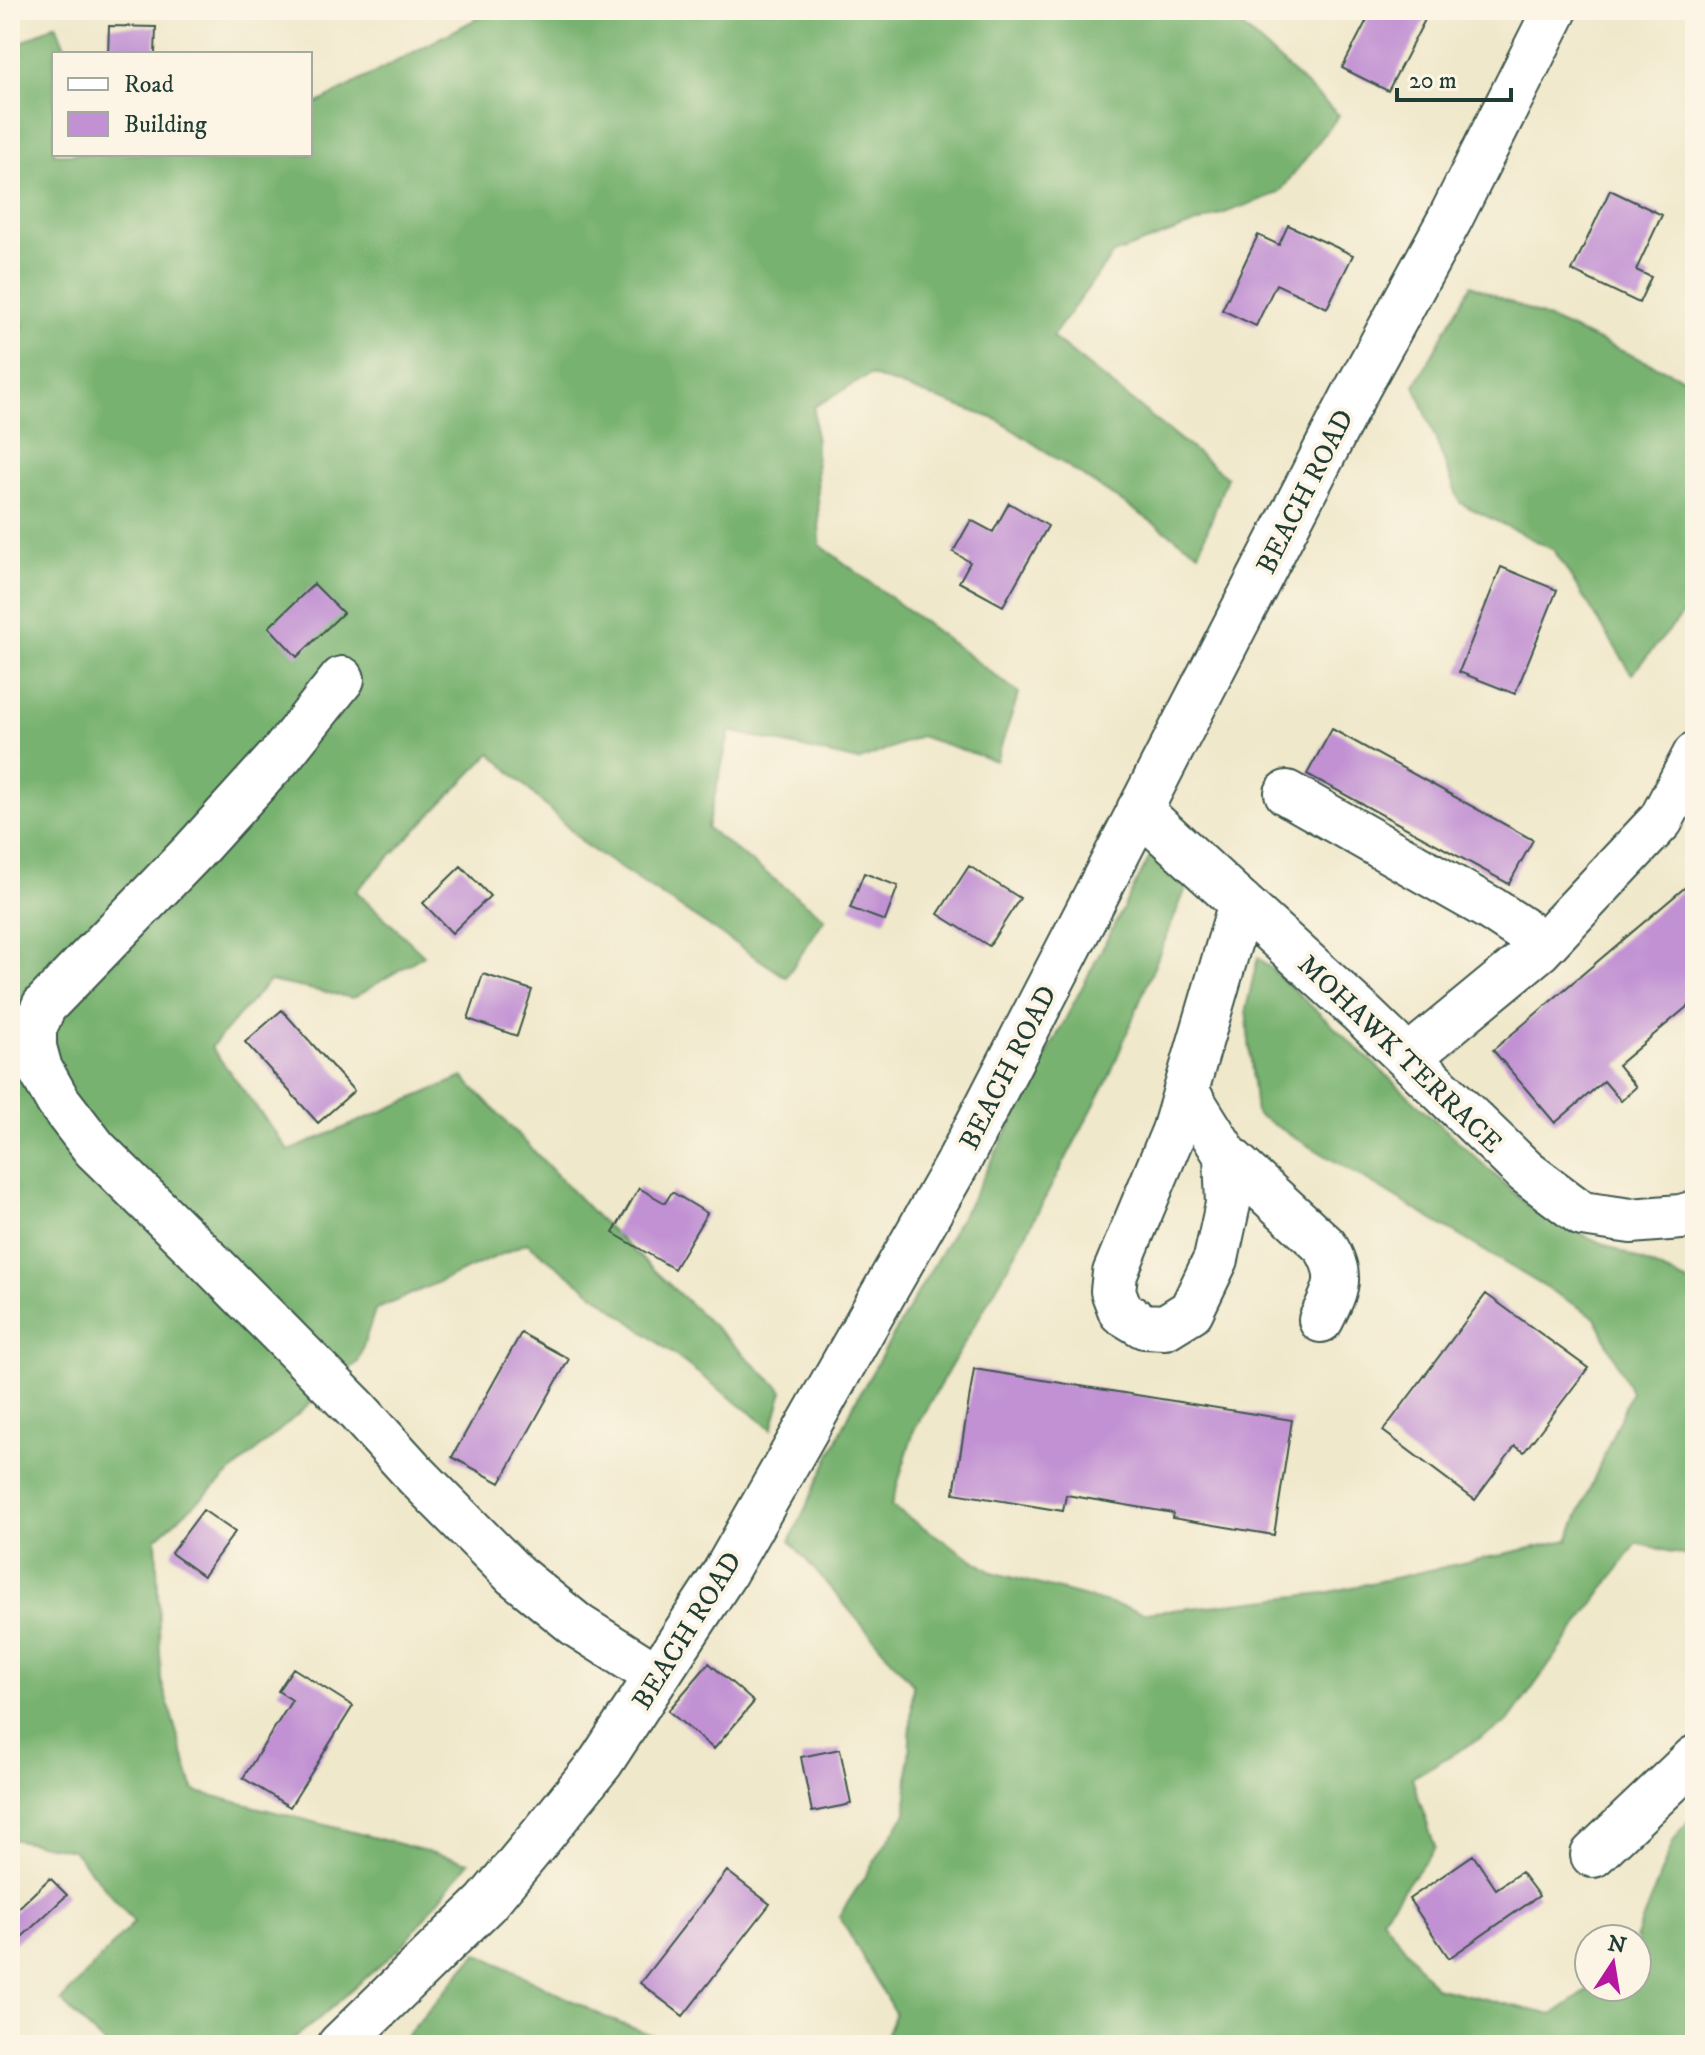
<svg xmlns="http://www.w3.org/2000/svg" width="1705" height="2055" viewBox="0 0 1705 2055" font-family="'IM FELL DW Pica',serif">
	<rect width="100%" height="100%" fill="#fcf5e5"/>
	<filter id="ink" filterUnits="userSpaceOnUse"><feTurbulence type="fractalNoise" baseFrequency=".0125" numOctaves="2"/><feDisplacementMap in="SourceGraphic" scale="16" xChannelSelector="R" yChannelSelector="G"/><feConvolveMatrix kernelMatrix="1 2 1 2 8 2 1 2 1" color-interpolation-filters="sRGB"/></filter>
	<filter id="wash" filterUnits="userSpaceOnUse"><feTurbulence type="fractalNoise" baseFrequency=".006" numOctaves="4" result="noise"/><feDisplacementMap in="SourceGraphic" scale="32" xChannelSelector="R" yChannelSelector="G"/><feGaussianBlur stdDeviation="1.8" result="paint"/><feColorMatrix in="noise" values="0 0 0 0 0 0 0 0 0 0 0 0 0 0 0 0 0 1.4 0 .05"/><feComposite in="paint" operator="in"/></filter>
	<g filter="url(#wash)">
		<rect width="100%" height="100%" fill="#f0e8cb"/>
		<!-- forest -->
		<path fill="#78b270" stroke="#4c7852" stroke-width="2" d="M493 10H1224L1339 115 1279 193 1113 254 1052 337 1227 477 1199 553 998 420 870 375 814 407 820 545 1019 693 996 761 920 736 858 761 730 731 707 828 825 918 786 977 588 847 491 753 356 891 424 955 353 998 269 981 211 1047 289 1151 463 1077 597 1217 783 1391 772 1429 527 1243 375 1310 358 1362 156 1538 161 1680 194 1791 469 1862 401 1947 315 2022 285 2045H105L61 2001 134 1922 73 1850 10 1839V340L23 329 10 268V49L56 24 68 54H54V154H310V107Z
			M1471 285 1695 383V600L1632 674 1554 550 1460 503 1415 385Z
			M1154 849 1187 886 1109 1077 1015 1255 914 1430 891 1506 992 1572 1145 1613 1325 1593 1568 1540 1631 1392 1595 1317 1256 1114 1246 1009 1258 957 1537 1214 1695 1285V1558L1637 1543 1508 1722 1412 1778 1435 1847 1382 1918 1435 1987 1552 2015 1593 1987H1637V1939H1635L1674 1840 1695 1812V2045H882L895 2013 839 1916 906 1813 913 1684 790 1541 855 1402 976 1191Z
			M477 1953 609 2019 679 2045H399Z"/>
		<g id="blocks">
			<!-- building -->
			<path fill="#c191d3" d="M1372 10H1430L1388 91 1342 68Z
				M109 26 156 27 155 54H108Z
				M1610 190 1662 215 1636 270 1651 277 1639 303 1572 271Z
				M1288 225 1353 255 1327 308 1276 284 1256 326 1222 310 1258 235 1279 245Z
				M1009 503 1048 526 1003 606 959 582 970 562 953 552 971 520 993 532Z
				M1501 567 1557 590 1515 694 1459 672Z
				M314 584 343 613 297 657 269 627Z
				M1332 729 1533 840 1509 884 1307 774Z
				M461 866 490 896 452 933 423 903Z
				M969 866 1020 898 989 946 938 914Z
				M864 873 898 886 885 921 850 908Z
				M1695 879V1000L1618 1065 1636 1087 1621 1101 1604 1081 1555 1123 1493 1050Z
				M483 974 532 990 517 1036 468 1019Z
				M282 1010 354 1091 318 1123 245 1042Z
				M639 1188 665 1203 672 1192 707 1213 674 1269 613 1233Z
				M1486 1294 1588 1368 1524 1452 1515 1446 1475 1500 1383 1431Z
				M521 1333 569 1359 500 1483 452 1457Z
				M974 1369 1292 1420 1274 1535 1172 1518 1173 1513 1066 1495 1063 1511 954 1493Z
				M203 1510 235 1532 203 1576 171 1553Z
				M709 1663 754 1702 714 1749 668 1711Z
				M293 1668 353 1706 290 1807 243 1778 292 1700 278 1691Z
				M840 1749 851 1804 812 1812 801 1757Z
				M1473 1855 1496 1889 1521 1872 1539 1896 1449 1958 1409 1899Z
				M727 1871 770 1904 683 2016 640 1983Z
				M50 1878 67 1895 10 1948V1916Z"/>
		</g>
	</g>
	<g filter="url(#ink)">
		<use href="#blocks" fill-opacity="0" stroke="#3e574b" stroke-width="2"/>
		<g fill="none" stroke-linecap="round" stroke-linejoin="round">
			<!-- minor casing -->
			<g stroke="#3e574b" stroke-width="48">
				<path id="minor" d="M342 679 282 754 194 851 44 1006 34 1029V1047L40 1069 58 1101 95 1149 195 1247 356 1409 416 1475 515 1575 578 1626 657 1676
					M1287 793 1491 909 1544 944
					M1139 810 1359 1011 1526 1172 1582 1214 1631 1221 1681 1217 1695 1213
					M1408 1058 1539 950 1661 820 1695 755
					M1186 1091 1226 1155 1228 1204 1216 1259 1191 1311 1165 1327 1144 1326 1121 1312 1113 1291 1115 1273 1174 1131 1241 903
					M1226 1155 1325 1246C1344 1277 1336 1290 1321 1320
					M1593 1855 1695 1758
					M340 2045 486 1903 543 1834 601 1762 724 1574 961 1157 1355 393 1449 221 1555 10"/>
			</g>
			<!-- minor -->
			<use href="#minor" stroke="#fff" stroke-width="44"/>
		</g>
	</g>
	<g text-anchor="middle" stroke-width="8" stroke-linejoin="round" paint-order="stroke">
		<!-- street labels -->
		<g font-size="28" fill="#1f3d34" stroke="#fcf5e5">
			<text transform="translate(1304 491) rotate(-63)" y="10">BEACH ROAD</text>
			<text transform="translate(1401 1053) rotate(44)" y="10">MOHAWK TERRACE</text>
			<text transform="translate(1007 1067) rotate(-63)" y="10">BEACH ROAD</text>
			<text transform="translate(686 1630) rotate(-58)" y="10">BEACH ROAD</text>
		</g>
	</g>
	<!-- margin -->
	<rect width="1705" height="2055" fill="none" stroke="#fcf5e5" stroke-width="40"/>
	<!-- legend -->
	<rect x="52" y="52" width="260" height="104" fill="#fcf5e5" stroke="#a4ab9e" stroke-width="2"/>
	<rect x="68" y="78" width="40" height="12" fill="#ffffff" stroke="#a4ab9e" stroke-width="2"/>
	<text x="124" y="92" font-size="24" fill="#1f3d34">Road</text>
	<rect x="68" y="112" width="40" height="24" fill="#c191d3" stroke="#a4ab9e" stroke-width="2"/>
	<text x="124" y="132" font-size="24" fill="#1f3d34">Building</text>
	<!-- north arrow -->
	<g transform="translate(1613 1963) rotate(12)"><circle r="38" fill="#fcf5e5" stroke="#a4ab9e" stroke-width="2"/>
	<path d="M0-6L14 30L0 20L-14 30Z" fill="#b5179e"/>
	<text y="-12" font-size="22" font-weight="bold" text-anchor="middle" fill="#1f3d34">N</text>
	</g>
	<!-- scale -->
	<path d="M1397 88v12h114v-12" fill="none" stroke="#1f3d34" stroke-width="4"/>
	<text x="1409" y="88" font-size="24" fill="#1f3d34" stroke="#fcf5e5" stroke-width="6" paint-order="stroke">20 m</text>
</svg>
